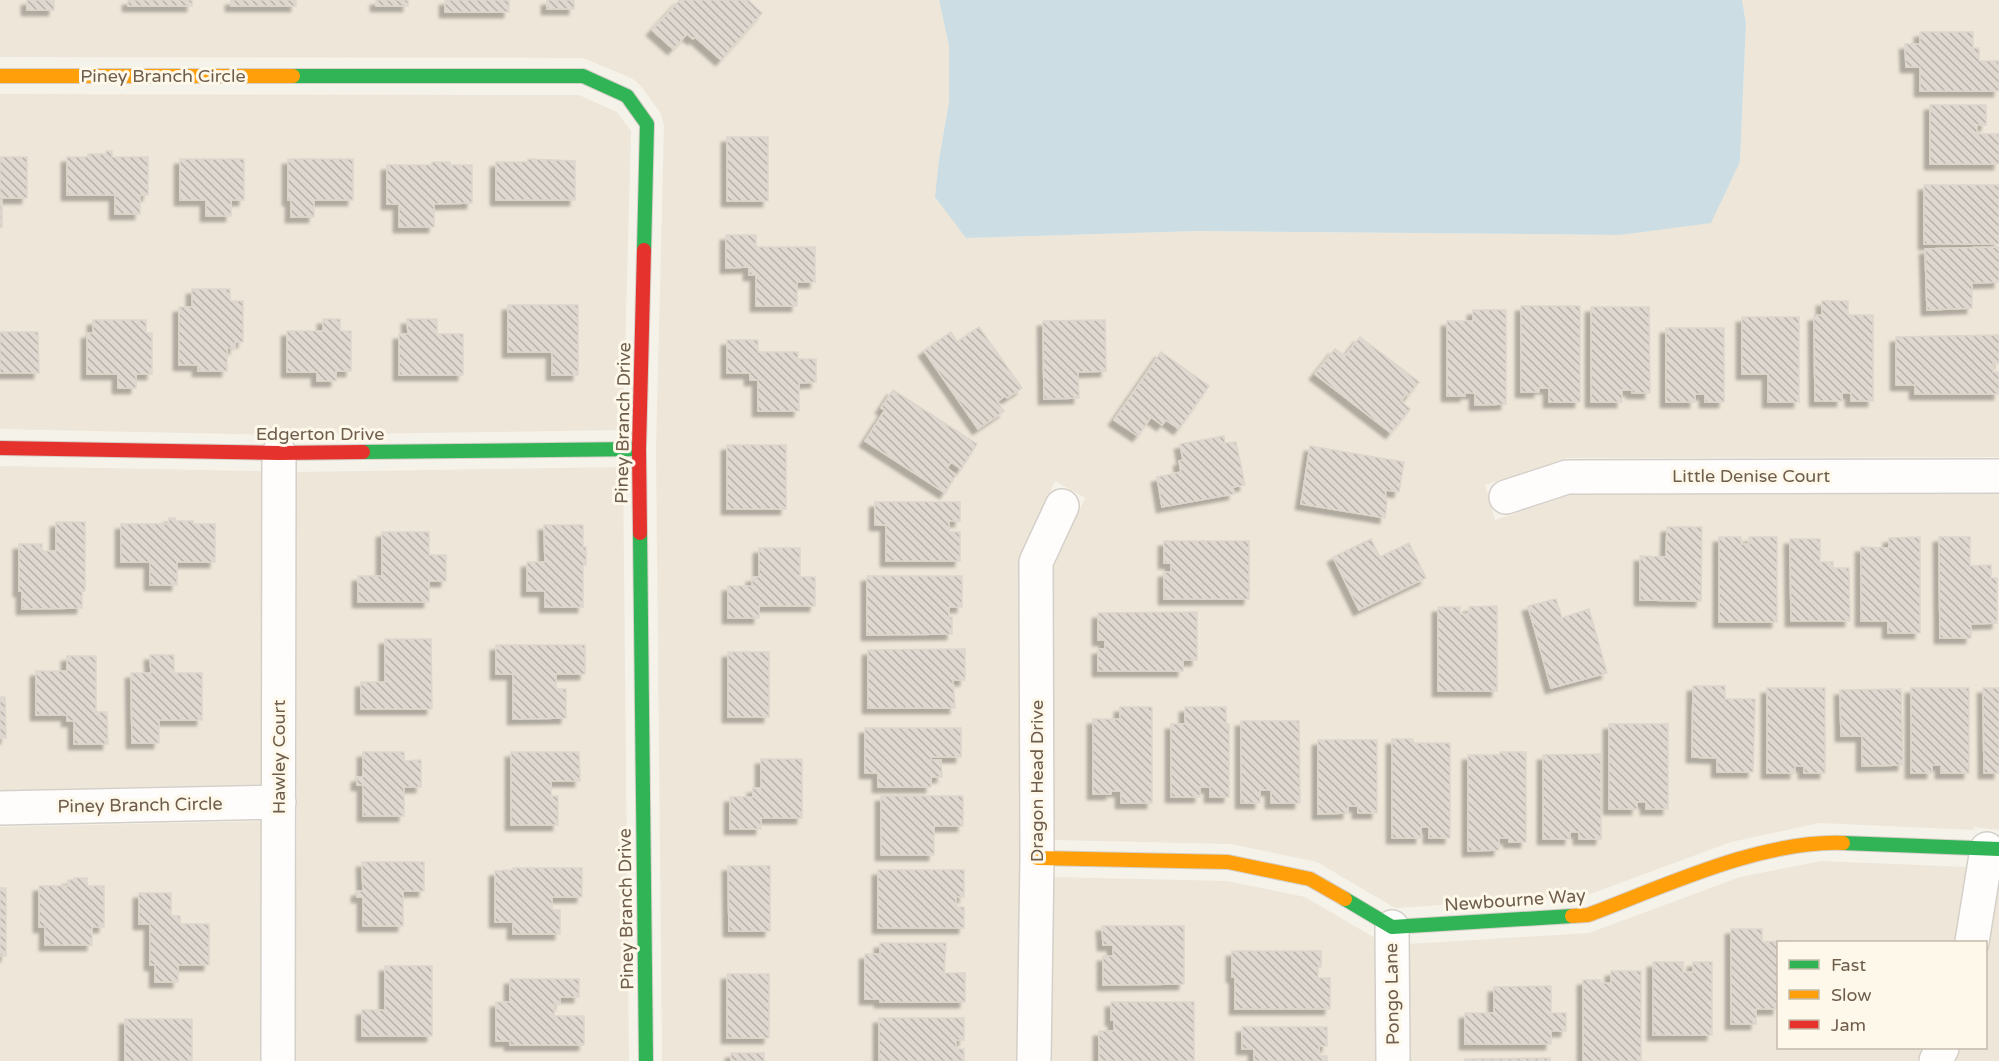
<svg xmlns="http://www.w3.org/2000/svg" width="1999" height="1061" viewBox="0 0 1999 1061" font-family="'Varela Round',sans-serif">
	<defs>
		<pattern id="building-back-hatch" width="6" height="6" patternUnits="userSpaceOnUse" patternTransform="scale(1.5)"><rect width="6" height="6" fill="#ded8d0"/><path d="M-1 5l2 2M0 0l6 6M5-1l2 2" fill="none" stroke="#b8b2ab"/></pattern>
		<filter id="shadow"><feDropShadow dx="-5.5" dy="5.5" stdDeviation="1.5" flood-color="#0004"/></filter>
	</defs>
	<rect width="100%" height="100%" fill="#f5f2ea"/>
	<!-- residential -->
	<path fill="#eee6d8" d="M0 0H939L949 46V102L939 159 966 238 1199 231 1620 235 1711 222 1740 162 1746 23 1742 0H1999V457L1567 458 1485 485 1495 520 1570 495 1999 494V830L1974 827V830L1820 823 1731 842 1585 896 1395 908 1317 862 1231 844 1054 840 1053 567 1085 498 1055 481 1022 554 1021 858 1017 1061H662L656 449 664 125 660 112 640 85 633 79 583 58 0 57Z
		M0 94 579 95 617 112 631 131 623 430 279 435 0 429Z
		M0 466 262 471 263 784 0 790Z
		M623 467 629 1061H294L297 820 296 472Z
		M263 821 261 1061H0V827Z
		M1821 861 1967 867 1955 942H1778V1048H1923L1917 1061H1410L1408 944 1589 933 1740 877Z
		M1053 877 1227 881 1305 897 1375 938 1376 1061H1050Z
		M1999 879V1061H1955L1961 1048H1986V961Z"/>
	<!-- water -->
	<path fill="#ccdee4" d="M939 0H1742L1746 23 1740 162 1711 223 1620 235 1199 231 966 238 935 197 939 159 949 102V46Z"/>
	<!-- building -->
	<path fill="url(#building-back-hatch)" stroke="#ddd6cd" stroke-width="1.5" filter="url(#shadow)" d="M27 0H54V10H27Z
		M128 0H192V6H128Z
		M231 0H296V6H231Z
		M376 0H408V6H376Z
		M445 0H509V12H445Z
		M547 0H574V9H547Z
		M680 0H748L762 13 721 60 695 37 693 39 687 34 673 49 652 30Z
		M1920 32H1973V48H1979V61H1999V91H1920V67H1906L1905 44H1920Z
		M1930 105H1986V125H1977V134H1999V164H1930Z
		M727 137H768V201H727Z
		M106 151H112V157H148V195H140V214H115V195H67V157H88V154H106Z
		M0 157H27V198H2V227H0Z
		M180 159H244V200H231V216H206V200H180Z
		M288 159H353V200H314V217H291V200H288Z
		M528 159 575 161V200H496V162H528Z
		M432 162H450V165H472V203L434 204V227H399V204H387V165H432Z
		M1924 185H1999V244H1924Z
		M726 235H756V247H815V282H797V306H756V275H749V267L726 268Z
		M1999 247V282L1972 283V308L1927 310 1925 249Z
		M192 289H230V301H243V342H235V348H227V371H198V365H179V307H192Z
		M1822 301H1848V315H1873V401H1851V393H1842V401H1815L1814 316 1822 315Z
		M508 305H578V375H552V352H508Z
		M1521 306H1580V402H1549V388H1539V392H1521Z
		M1591 307H1649L1650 393H1632V390H1622V402H1591Z
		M1473 310H1506V404L1475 405V393H1465V396H1447V321H1473Z
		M1742 317H1799V402H1768V374H1742Z
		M323 319H340V331H351V371H336V381H317V372H287V331H323Z
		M407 319H437V334H463V375H399V334H408Z
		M93 320H146V333H152V374H136V388H118V374H87V333H93Z
		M1105 320 1106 371 1078 372 1079 398 1044 399 1043 321Z
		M979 327 1022 388 1007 398 1005 396 997 402 1004 411 978 429 924 351 951 332 957 342Z
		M1666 328H1724V402H1705V394H1695V402H1666Z
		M0 332H38L39 373H0Z
		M1999 335V363H1993V372H1999V394H1915V385H1896V337Z
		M1360 337 1419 382 1408 396 1406 394 1401 401 1410 409 1391 433 1315 374 1335 349 1345 356Z
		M727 340H758V352H798V359H816V382L799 383V411H758V380H750V373H727Z
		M1161 352 1209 386 1179 429 1166 420 1162 425 1151 417 1138 436 1114 420Z
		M893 390 977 444 961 469 951 462 947 468 956 475 945 493 865 441 885 410 881 408Z
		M1224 436 1225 443 1236 442 1245 485 1233 487 1234 494 1162 507 1157 477 1181 472 1179 461 1183 460 1180 444Z
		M727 445H786V509H727Z
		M1310 446 1404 462 1399 492 1386 490 1385 500 1387 501 1385 518 1301 504Z
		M875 502H960V521H949V532H960V561H886V525H875Z
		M169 518H175V521H193V524H215V562H177V585H150V562H121V524H169Z
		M56 522H85V591H82V608L22 609V591H19V544H42V551H56Z
		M544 525H583V547H586V565H583V607H545V591H527V562H545Z
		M1667 527H1702L1701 601 1640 600V556L1666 557Z
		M382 532H429V555H446V581H429V602H358V576H382Z
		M1719 537H1741V544H1749V537H1777V622H1719Z
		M1920 537V633H1888V621H1861V547L1889 548V538Z
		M1939 537H1970V566L1991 565V578H1997V623L1971 624V638H1940Z
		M1371 539 1380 557 1409 543 1426 578 1359 610 1333 557Z
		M1790 539H1820V562H1833V568H1849L1850 621H1791Z
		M1164 541H1249V599H1164V572H1171V563H1164Z
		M759 548H800V577H815V606H759V618H728V586H752V577H759Z
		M867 576H962V607H949V617H952V634L867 635Z
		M1556 599 1562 618 1589 609 1607 673 1551 688 1528 606Z
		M1497 606V691H1438V607H1460V614H1469V607Z
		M1197 612V660H1183V671H1098V649H1105V640H1098V613Z
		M385 639H431L432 709H361V682H385Z
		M496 645H585V674H556V689H566V718L513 719V674H496Z
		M965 649V680H953L955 708H868V650Z
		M728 652H769V717H728Z
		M150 655H174V673H202V720H159V743H132L131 673H151Z
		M67 656H96V712H107L108 744H74V721H67V715H36V671H67Z
		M1693 686H1725V699H1755L1753 772H1717V758L1692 757Z
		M1767 688H1825V773H1804V766H1795V773H1767Z
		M1911 688H1969V773H1941V765H1932V773H1911Z
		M1983 688H1999V773H1984Z
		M1901 689 1903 765 1862 766V736H1841L1840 690Z
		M0 697H5L6 738H0Z
		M1120 707H1152V803H1121V791H1111V794H1093V719H1120Z
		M1185 707H1226V724H1229V797H1210V787H1200V797H1171V724H1185Z
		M1241 721H1299L1300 803H1271V790H1260V803H1241Z
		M1609 724H1668V809H1646V802H1637V809H1609Z
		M865 728H961V757H931V760H941L942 777H931V787H878V773H865Z
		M1392 739H1413V743H1450V838H1429V827H1421V838H1392Z
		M1318 740H1377V813H1358V806H1348V813L1318 814Z
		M363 752H404V761L421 760V787H404V816H363V785H357V777H363Z
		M511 752H579L580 781H551V796H558V825H511Z
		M1500 752H1526V842H1509V838H1499V850L1468 851V755H1500Z
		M1601 754V839H1579V832H1570V839H1543V755Z
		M761 759H802V818H761V829H730V797H753V788H761Z
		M881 796H963V826H934V855H881Z
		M362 862H424V891H403V926H363V897H357V891H363Z
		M728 866H770V931H729Z
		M513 868H582V897H552V910H560V934H513V922H495V871L513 870Z
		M878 870H964V897H956V907H964V928H878Z
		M74 878H87V886H104V927H92V945H45V927H39V886H68V880H74Z
		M0 888H6V956H0Z
		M139 893H171V916H180V924H209V965H178V982H155V965H150V924H139Z
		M1102 926H1184V984L1103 985V956H1113V945H1103Z
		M1731 929H1762V942L1790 941V942H1778V1009H1756V1024H1731Z
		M880 943H946L944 973H965V1002H880V999H865V954H880Z
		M1232 951H1321V967H1318V978H1330V1009H1235V977H1232Z
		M1653 962H1683V972H1693V962H1712V1035H1653Z
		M385 966H432V1036H362V1010H385Z
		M1611 971H1641V1061H1583V980H1600V983H1611Z
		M727 974H769V1038H727Z
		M510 979H579V997H560V1004H554V1016H584V1045H510V1041H496V1002H510Z
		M1551 986V1013H1566V1031H1551V1044H1465V1013H1494V987Z
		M1111 1002H1194V1061H1099V1031H1114V1020H1111Z
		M879 1018H964V1040H956V1049H964V1061H879Z
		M125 1019H192V1061H125Z
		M1242 1027H1327V1046H1319V1056H1327V1061H1254V1049H1242Z
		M731 1053H764V1061H731Z
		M1550 1058V1061H1465V1059Z"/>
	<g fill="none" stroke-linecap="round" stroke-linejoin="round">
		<!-- street casing -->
		<g stroke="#d4cfc8" stroke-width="36">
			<path id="street" d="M1506 497 1567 477 1999 476
				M0 808 279 802
				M1392 927 1393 1061
				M1972 942 1987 849
				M278 1061 279 453
				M1034 1061 1037 858 1036 562 1062 506
				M1936 1061 1942 1048"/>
		</g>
		<!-- fast casing -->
		<g stroke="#d5cfc8" stroke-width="16">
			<path id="fast" d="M293 76H583L627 96 647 124 644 250
				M363 452 639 449
				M640 533 646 1061
				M1843 843 1999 849
				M1345 899 1392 927 1572 916"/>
		</g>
		<!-- slow casing -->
		<g stroke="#d5cfc8" stroke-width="16">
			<path id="slow" d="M0 76H293
				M1037 858 1228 862 1310 879 1345 899
				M1572 916 1588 915C1665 886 1761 840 1843 843"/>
		</g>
		<!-- jam casing -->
		<g stroke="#d5cfc8" stroke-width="16">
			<path id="jam" d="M0 448 279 453 363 452
				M640 533 639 449 644 250"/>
		</g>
		<!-- street -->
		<use href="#street" stroke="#fefdfc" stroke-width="33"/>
		<!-- fast -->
		<use href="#fast" stroke="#30b455" stroke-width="14"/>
		<!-- slow -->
		<use href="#slow" stroke="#ff9f0a" stroke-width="14"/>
		<!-- jam -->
		<use href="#jam" stroke="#e5322d" stroke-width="14"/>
	</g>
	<g text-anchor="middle" stroke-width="6" stroke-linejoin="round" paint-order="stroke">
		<!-- street labels -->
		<g font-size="18" fill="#705e4c" stroke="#fdf8ea">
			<text x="163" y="82">Piney Branch Circle</text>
			<text transform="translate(623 423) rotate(-89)" y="6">Piney Branch Drive</text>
			<text x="320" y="440">Edgerton Drive</text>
			<text x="1751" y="482">Little Denise Court</text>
			<text transform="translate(279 757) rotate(-90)" y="6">Hawley Court</text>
			<text transform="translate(1037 781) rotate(-90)" y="6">Dragon Head Drive</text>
			<text transform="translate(140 805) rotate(-1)" y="6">Piney Branch Circle</text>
			<text transform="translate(1515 900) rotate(-4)" y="6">Newbourne Way</text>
			<text transform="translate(626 909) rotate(-91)" y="6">Piney Branch Drive</text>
			<text transform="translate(1392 994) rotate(-91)" y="6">Pongo Lane</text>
		</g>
	</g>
	<!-- legend -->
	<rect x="1777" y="941" width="210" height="108" fill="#fdf8ea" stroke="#c5baab" stroke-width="1.5"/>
	<rect x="1789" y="960" width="30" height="9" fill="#30b455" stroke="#c5baab" stroke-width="1.5"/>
	<text x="1831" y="971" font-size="18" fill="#705e4c">Fast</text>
	<rect x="1789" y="990" width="30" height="9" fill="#ff9f0a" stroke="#c5baab" stroke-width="1.5"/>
	<text x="1831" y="1001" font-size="18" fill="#705e4c">Slow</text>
	<rect x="1789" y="1020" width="30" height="9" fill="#e5322d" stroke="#c5baab" stroke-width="1.5"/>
	<text x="1831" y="1031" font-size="18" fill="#705e4c">Jam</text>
</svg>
